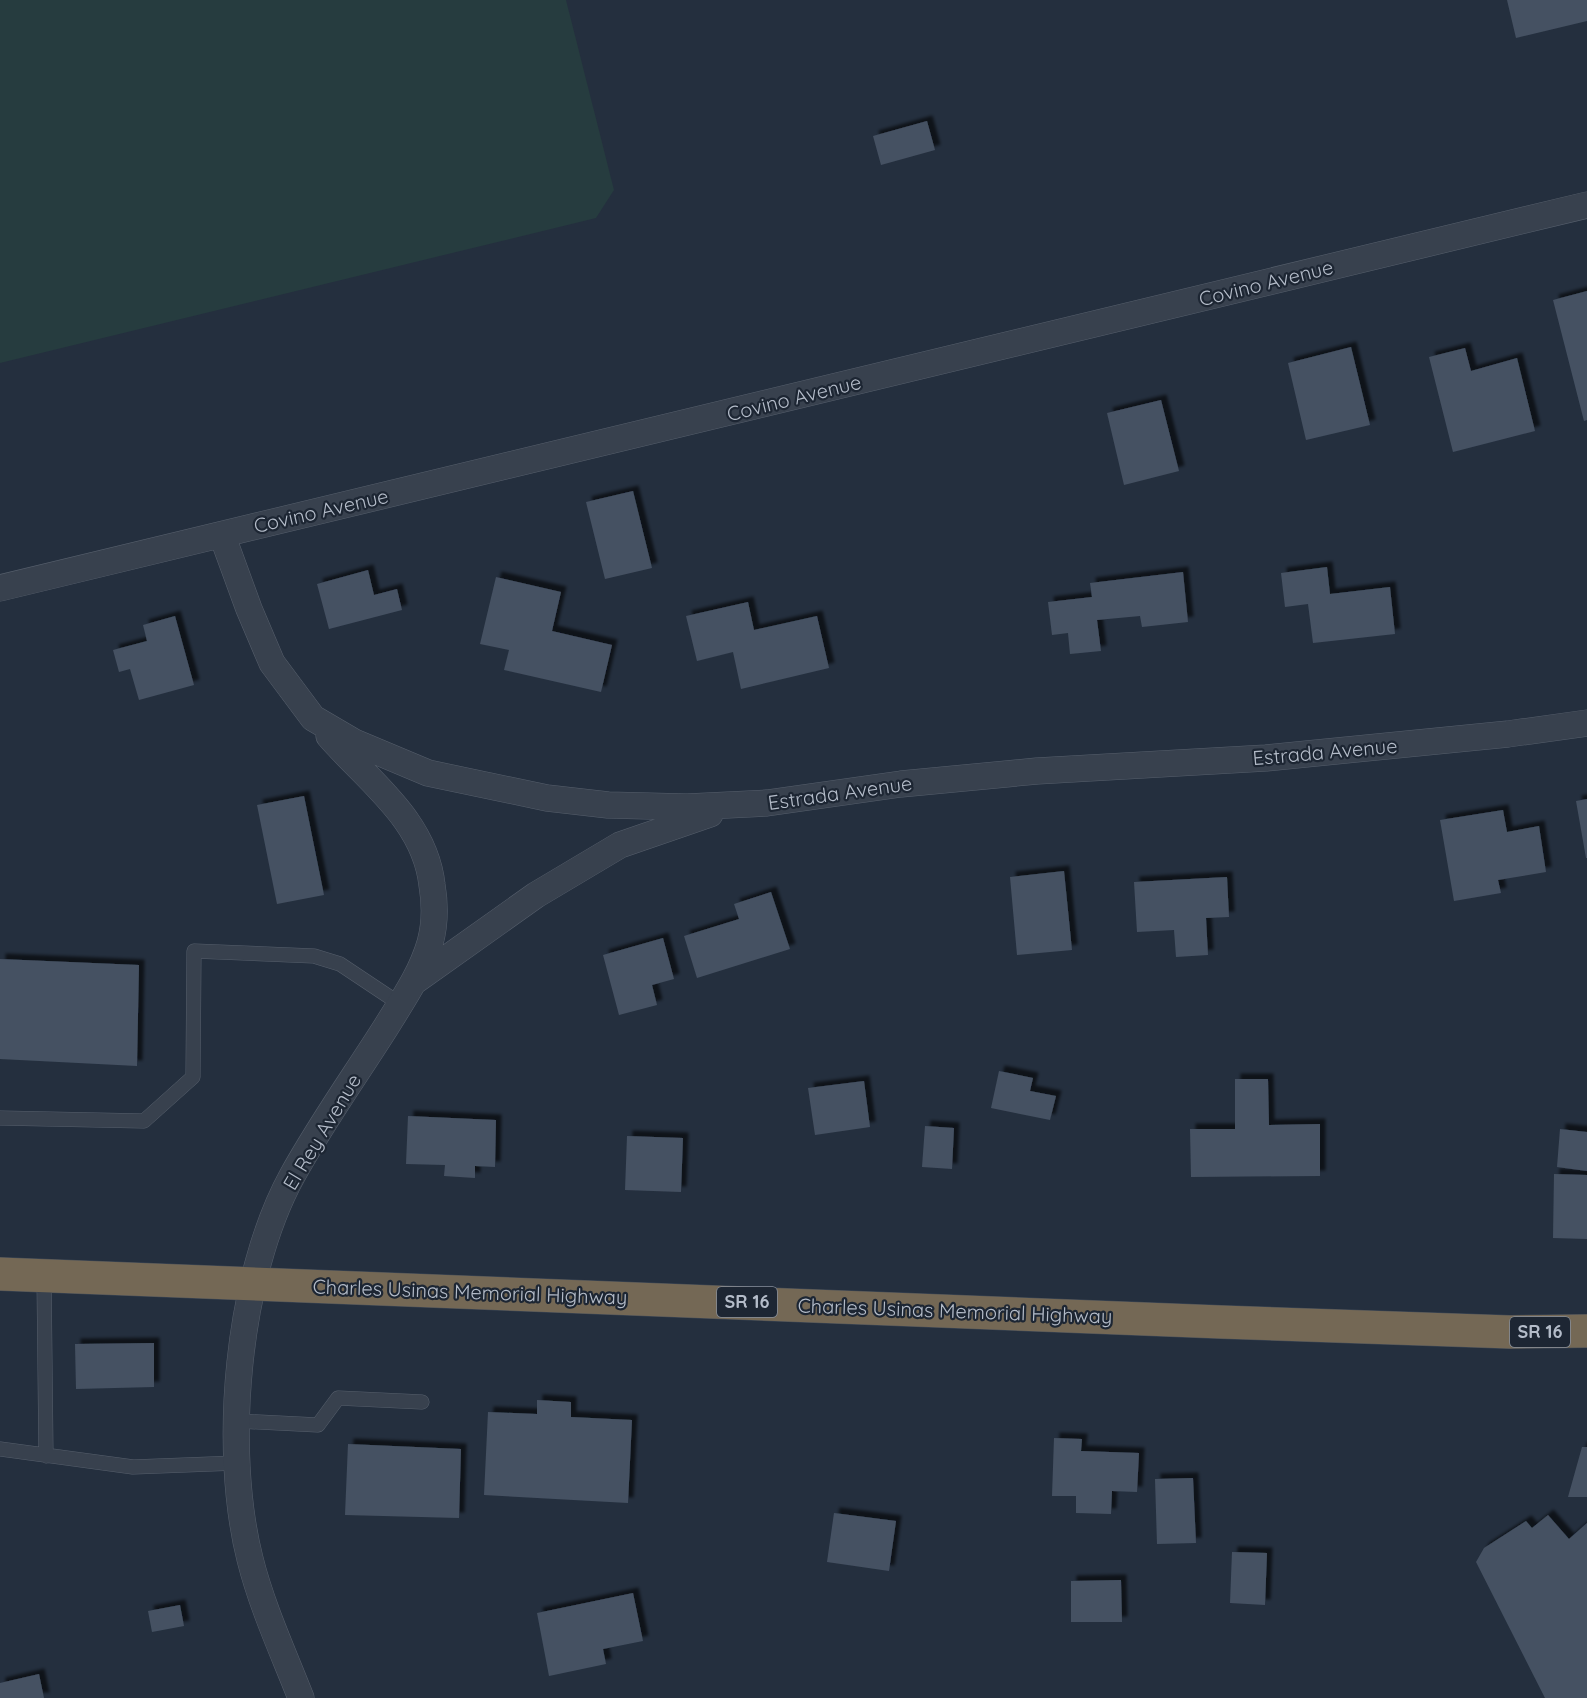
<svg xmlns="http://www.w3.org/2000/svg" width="1587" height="1698" viewBox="0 0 1587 1698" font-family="Quicksand,sans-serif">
	<defs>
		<filter id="shadow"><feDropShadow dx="5.5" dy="-5.5" stdDeviation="1.5" flood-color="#0009"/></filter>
	</defs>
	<rect width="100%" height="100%" fill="#242f3e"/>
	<!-- grass -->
	<path fill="#263c3f" d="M0 0H566L614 190 596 218 0 363Z"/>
	<!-- building -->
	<path fill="#455162" filter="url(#shadow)" d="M1507 0H1587V21L1516 38Z
		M927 121 935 150 881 165 873 136Z
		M1587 291V420L1584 421 1553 300Z
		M1351 347 1370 425 1306 440 1288 363Z
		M1465 348 1471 371 1517 358 1535 431 1453 452 1429 357Z
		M1161 400 1179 471 1124 485 1107 413Z
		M633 491 652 568 605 579 586 502Z
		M1327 567 1330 594 1390 587 1395 634 1313 643 1308 604 1285 607 1281 573Z
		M368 570 374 595 397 589 402 610 329 629 317 584Z
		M1183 572 1188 622 1142 627 1140 616 1097 620 1101 651 1070 654 1068 633 1052 635 1048 602 1092 597 1090 583Z
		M496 577 561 592 552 631 612 645 601 692 504 670 509 650 480 644Z
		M748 602 754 630 817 616 829 668 741 689 733 652 697 661 686 616Z
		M175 616 194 685 139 700 130 669 119 672 113 650 147 641 143 625Z
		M304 796 324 895 277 904 257 805Z
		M1587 799V858H1586L1576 801Z
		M1503 810 1507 832 1539 826 1546 872 1498 880 1501 893 1454 901 1440 820Z
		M1064 871 1072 950 1017 955 1010 877Z
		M1227 877 1229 917 1206 918 1208 955 1176 957 1174 930 1137 932 1134 882Z
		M771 892 790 949 697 978 684 936 739 919 734 904Z
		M663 938 674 979 652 985 657 1005 619 1015 603 955Z
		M0 959 139 965 137 1066 0 1059Z
		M999 1071 1033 1078 1030 1091 1056 1096 1050 1120 991 1108Z
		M1235 1079H1268L1269 1125 1320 1124V1176L1191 1177 1190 1129H1235Z
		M864 1081 870 1127 815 1135 808 1088Z
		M408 1116 496 1120 495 1167 475 1166V1178L444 1176 445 1165 406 1164Z
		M925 1126 954 1128 952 1169 922 1167Z
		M1560 1129 1587 1132V1171L1557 1167Z
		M627 1136 683 1138 681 1192 625 1190Z
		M1554 1174 1587 1175V1239L1553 1238Z
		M154 1343V1387L76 1389 75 1344Z
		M537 1400 571 1402V1417L632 1420 628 1503 484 1495 488 1412 537 1414Z
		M1054 1438 1082 1439 1081 1451 1139 1453 1137 1492 1112 1491 1111 1514 1076 1513V1496H1052Z
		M348 1444 461 1449 459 1518 345 1515Z
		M1582 1447H1587V1497H1568Z
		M1193 1478 1196 1543 1157 1544 1155 1479Z
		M834 1513 896 1521 889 1571 827 1562Z
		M1548 1515 1569 1539 1587 1523V1698H1545L1476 1562 1484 1548 1526 1521 1532 1528Z
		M1232 1552 1267 1553 1265 1605 1230 1603Z
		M1121 1580 1122 1622H1071V1581Z
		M633 1593 643 1641 603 1649 606 1664 549 1676 537 1613Z
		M180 1605 184 1626 152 1632 148 1611Z
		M39 1674 44 1698H0V1683Z"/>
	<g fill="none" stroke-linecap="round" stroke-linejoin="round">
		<!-- lane casing -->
		<g stroke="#565f6c" stroke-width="15">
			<path id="lane" d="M0 1118 144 1121 193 1077 194 951 314 956 340 964 400 1004
				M44 1276 46 1456
				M238 1421 318 1425 338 1398 422 1402
				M0 1449 133 1467 237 1463"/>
		</g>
		<!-- street casing -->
		<g stroke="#565f6c" stroke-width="27">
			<path id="street" d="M222 535 249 609 272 663 313 718 354 742 428 773 547 798 608 805 687 807 767 803 901 784 1037 771 1266 758 1508 734 1587 723
				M0 588 1587 205
				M415 981 536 895 620 845 710 814
				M301 1698C283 1652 262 1607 250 1559 222 1448 237 1276 292 1176 320 1125 355 1076 386 1027 402 1001 421 974 430 943 435 925 435 903 432 885 425 820 368 781 329 736"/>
		</g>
		<!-- highway casing -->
		<g stroke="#434c59" stroke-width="34">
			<path id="highway" d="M0 1274 1221 1322 1510 1332 1587 1331"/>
		</g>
		<!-- lane -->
		<use href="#lane" stroke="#38414e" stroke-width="14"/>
		<!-- street -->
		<use href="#street" stroke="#38414e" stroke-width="26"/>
		<!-- highway -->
		<use href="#highway" stroke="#746855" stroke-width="33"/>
	</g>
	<g text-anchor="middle" stroke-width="4.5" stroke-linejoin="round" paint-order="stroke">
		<!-- shield labels -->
		<g fill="#1d2633" stroke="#878f9c" stroke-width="1.5">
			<rect x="717" y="1287" width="60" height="30" rx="4.5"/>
			<rect x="1510" y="1317" width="60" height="30" rx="4.5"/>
		</g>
		<g font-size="18" font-weight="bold" fill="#b4bcc9">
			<text x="747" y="1308">SR 16</text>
			<text x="1540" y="1338">SR 16</text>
		</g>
		<!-- street labels -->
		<g font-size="20" fill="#b4bcc9" stroke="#1d2633">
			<text transform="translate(1266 283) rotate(-14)" y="7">Covino Avenue</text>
			<text transform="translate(794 398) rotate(-14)" y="7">Covino Avenue</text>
			<text transform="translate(321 511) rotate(-13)" y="7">Covino Avenue</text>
			<text transform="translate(1325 752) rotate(-5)" y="7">Estrada Avenue</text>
			<text transform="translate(840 793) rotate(-8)" y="7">Estrada Avenue</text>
			<text transform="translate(322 1132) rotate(-59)" y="7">El Rey Avenue</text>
			<text transform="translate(470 1292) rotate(2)" y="7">Charles Usinas Memorial Highway</text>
			<text transform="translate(955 1311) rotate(2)" y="7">Charles Usinas Memorial Highway</text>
		</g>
	</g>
</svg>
